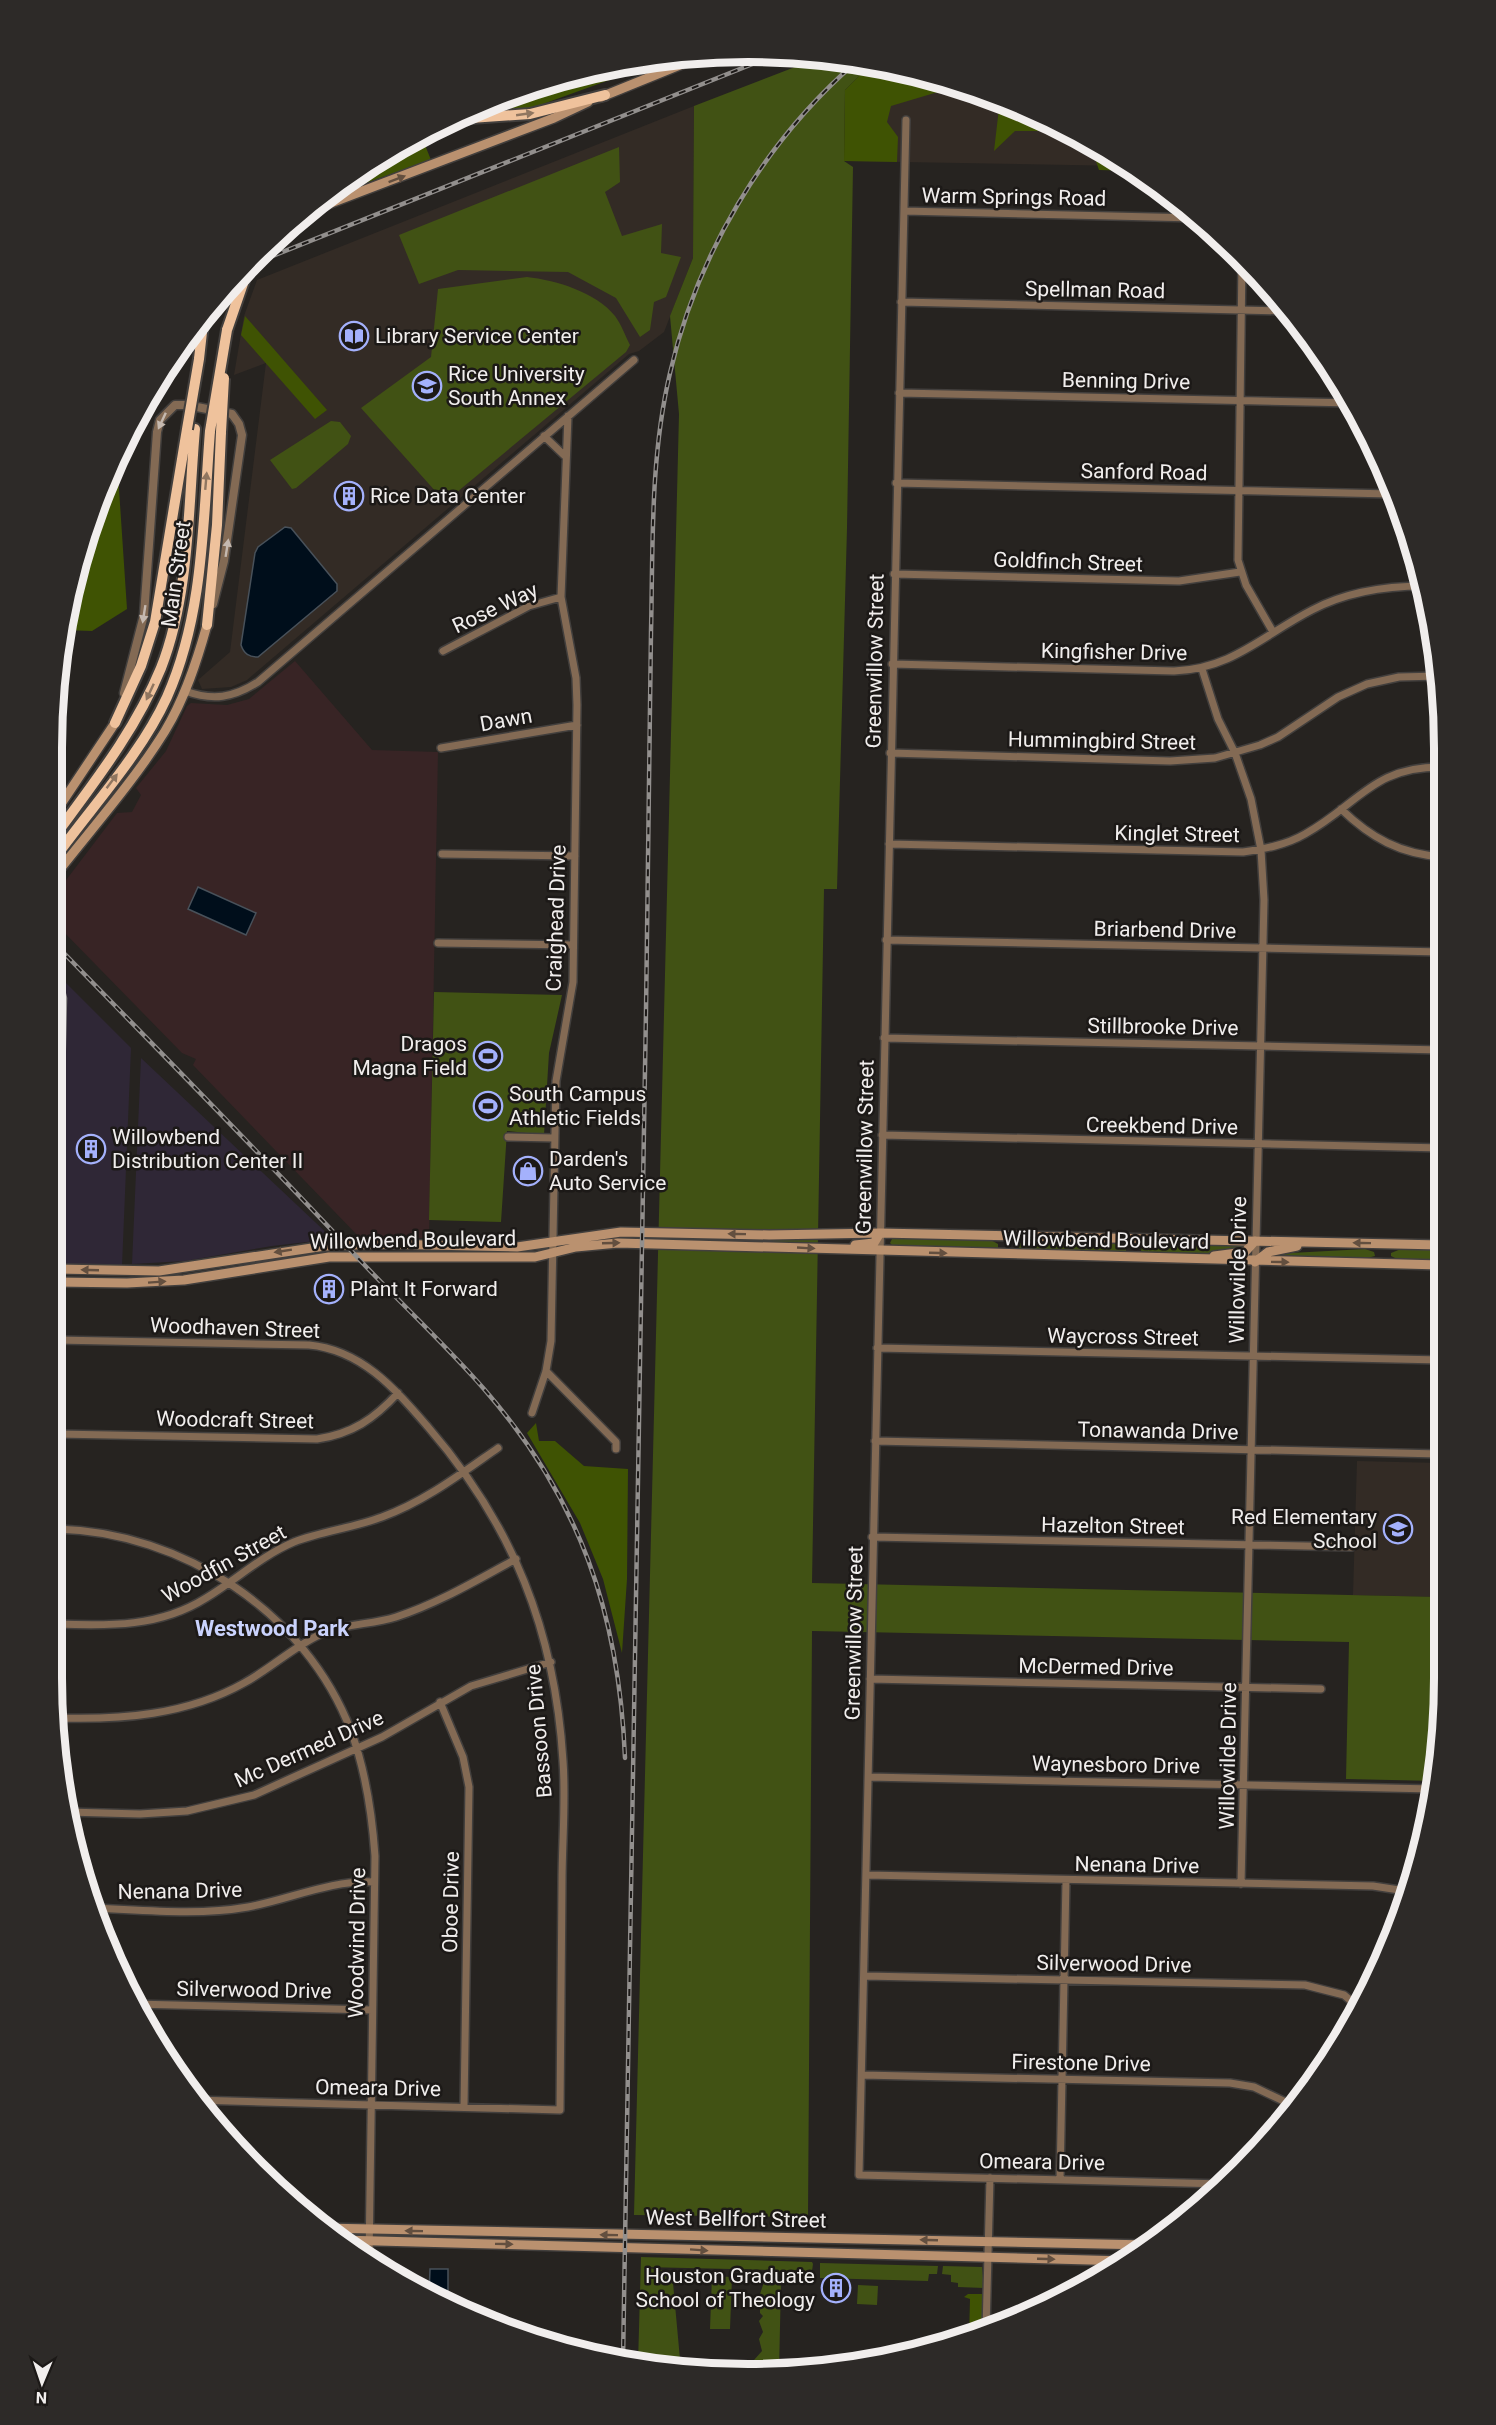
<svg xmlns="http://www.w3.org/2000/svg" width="1496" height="2425" viewBox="0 0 1496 2425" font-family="Roboto,sans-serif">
	<rect width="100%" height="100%" fill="#262320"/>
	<!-- commercial -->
	<path fill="#2f2736" d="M57 974 131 1048 122 1266 57 1265Z
		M141 1058 333 1239 272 1246 185 1261 132 1264Z"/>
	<!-- industrial -->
	<path fill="#382425" d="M295 661 372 750 438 752 429 1238H360L193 1065 196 1059 182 1053 57 925V892L117 813 132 812 141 795 136 788 166 751 187 706 191 703 227 705 249 699Z"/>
	<!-- built -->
	<path fill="#332b25" d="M870 65 928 75 1056 123 1125 166 844 161Z
		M694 106 693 258 664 332 639 351 629 354 247 680 231 687 202 689 198 680 230 652 266 363 234 375 244 316 257 280Z
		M1357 1461 1440 1463V1597L1353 1595Z"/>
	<!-- green -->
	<path fill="#415214" d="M821 57 870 65 845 90 844 161 853 167 847 528 837 889H824L812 1583 1440 1597 1439 1768 1436 1781 1346 1779 1349 1642 812 1631 808 2217 634 2215 679 414 670 316 693 258 694 106Z
		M619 147 620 182 605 192 622 236 662 224 661 253 681 257 666 297 654 302 650 330 640 337 616 298 568 272 458 270 419 284 399 235Z
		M527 277C555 280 596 292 615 316 621 324 625 335 630 345L626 352 445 502 361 408 431 357 438 289Z
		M331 421 340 422 351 436 348 444 296 488 292 489 270 460Z
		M434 992 562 995 549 1053 544 1135 507 1131 501 1222 429 1220Z
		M904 1237 989 1239 998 1244V1248L991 1251 895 1248 890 1243 892 1239Z
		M1026 1241 1116 1243 1126 1247V1251L1111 1254 1024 1253 1015 1248 1014 1245Z
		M1153 1243 1244 1246 1246 1248C1230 1256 1160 1258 1141 1251L1142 1247Z
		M1365 1249 1374 1252 1375 1256 1363 1259 1272 1257V1254Z
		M1401 1249 1441 1250V1261L1399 1260 1391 1256V1253Z
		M641 2257 812 2262 813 2264 812 2271 806 2277 805 2272 782 2270 779 2274 771 2270 643 2267 672 2272 681 2370 638 2364Z
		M820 2263 938 2266 937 2274H929L928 2281 820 2278Z
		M943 2266 982 2267 984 2288 958 2287V2283L951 2282V2275L942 2274Z
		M712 2276 732 2277 730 2329H710Z
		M764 2282H781L779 2372 754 2374V2360L762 2351 759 2339 763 2332 759 2321 763 2316 760 2313V2294Z
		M858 2285 878 2286 877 2305 857 2304Z"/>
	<!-- forest -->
	<path fill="#3f5303" d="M650 59 651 65 529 109 432 130 524 88Z
		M870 65 928 75 958 86 891 106 887 122 898 137 897 162 844 161 845 90Z
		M999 108 1011 110 1016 108 1056 123 1070 131H1015L994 151Z
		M421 135 431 160 340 192 338 188 399 145Z
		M1090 144 1134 171 1099 170Z
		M245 316 327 410 315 419 241 335Z
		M117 459 127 609 92 631 64 630 104 482Z
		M536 1423 539 1441H555L584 1466 628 1469 627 1579 622 1653 603 1579 580 1523 527 1433Z
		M968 2294H983V2332L969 2338 970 2299 964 2297Z"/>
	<!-- water -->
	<path fill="#000e1b" stroke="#48515a" stroke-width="1.5" d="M285 527 291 528 337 584V591L258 657C249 657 244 654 241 645L255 553 258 547Z
		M198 887 256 913 246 935 188 909Z
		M430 2269H448V2296L429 2295Z"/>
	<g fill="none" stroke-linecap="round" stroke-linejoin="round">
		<!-- minor casing -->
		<g stroke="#423f3d" stroke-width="10">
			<path id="minor" d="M906 120 859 2175 1224 2184
				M904 211 1196 218
				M1242 260 1238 560 1246 585 1273 632
				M901 302 1288 311
				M899 393 1353 403
				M544 436 566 457
				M896 483 1391 494
				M894 574 1179 581 1240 572
				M443 651 529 606 561 597
				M892 664 1174 671C1232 669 1263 635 1312 610 1346 592 1386 586 1424 586
				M1202 669 1218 719 1235 753 1251 799 1261 850 1264 900 1241 1884
				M185 691C213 701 233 698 258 682L634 360
				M441 748 577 725
				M890 753 1170 761 1215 758 1260 745 1278 737 1338 697 1367 684 1399 677 1439 676
				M1341 809C1371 838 1400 854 1443 857
				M889 844 1243 852C1264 849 1286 845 1305 834 1359 804 1373 766 1443 767
				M442 854 575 856
				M886 940 1442 952
				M438 943 573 945
				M884 1038 1442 1050
				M882 1135 1442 1148
				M508 1137 554 1138
				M57 1340 309 1345C362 1350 395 1389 428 1427 513 1525 555 1631 563 1761 566 1801 562 1843 562 1883 561 1959 561 2034 560 2110L194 2100
				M877 1348 1441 1360
				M546 1371 616 1442V1449
				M532 1413 546 1371 551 1341 556 1081 573 982 577 705 576 678 561 597 568 416
				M57 1434 317 1439C352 1434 374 1419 398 1393
				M875 1441 1440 1454
				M57 1529C182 1532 306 1612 351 1731 366 1772 372 1813 375 1856L369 2258
				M872 1537 1352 1547
				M57 1624C110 1626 160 1627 206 1598 236 1580 261 1556 294 1542 322 1531 353 1528 382 1517 424 1502 462 1473 498 1448
				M870 1679 1321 1689
				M440 1702 463 1757 469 1787 464 2107
				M57 1718C121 1720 187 1715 244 1683 270 1669 293 1647 321 1634 346 1623 371 1625 396 1617 439 1603 477 1580 516 1559
				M869 1777 1433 1789
				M67 1812 140 1814 187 1811 254 1795 382 1737 471 1686 551 1662
				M867 1875 1373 1886 1406 1891
				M91 1908C143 1910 197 1916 248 1907 291 1899 330 1880 374 1882
				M865 1976 1305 1985 1344 1995 1356 2005
				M134 2004 372 2010
				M862 2075 1230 2083 1254 2087 1294 2106
				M1060 2179 1066 1880
				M986 2324H998
				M986 2330 990 2178"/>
		</g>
		<!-- tertiary casing -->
		<g stroke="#423f3d" stroke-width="11">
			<path id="tertiary" d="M124 693 144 615 157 432 160 420 175 405H187L232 414 239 424 242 435 224 561 213 604
				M1290 2114 1312 2083"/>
		</g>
		<!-- secondary casing -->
		<g stroke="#423f3d" stroke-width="12">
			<path id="secondary" d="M661 69 675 56
				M601 97 702 56
				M302 214 554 118 588 102
				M57 810 115 723
				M57 873C93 827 134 781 165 731 185 698 197 661 207 625
				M855 1245 874 1243 880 1233
				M1214 1256 1245 1252 1255 1241
				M1255 1262 1268 1252 1297 1246
				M57 1269 159 1271 325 1246 380 1244 517 1247 621 1232 769 1235 880 1233 1441 1245
				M57 1282 127 1283 184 1280 329 1257H535L576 1247 618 1243 1441 1265
				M322 2228 1149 2245
				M340 2240 1126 2261"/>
		</g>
		<!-- trunk casing -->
		<g stroke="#423f3d" stroke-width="14">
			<path id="trunk" d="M456 119 530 114 605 95
				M227 330 249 266
				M199 359 204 314
				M207 625 217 525 221 432
				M115 723 141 666 155 622 187 429
				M57 833C96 780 136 729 161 668 190 594 188 507 195 429
				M57 855C94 804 141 754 167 697 204 614 203 520 210 431"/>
		</g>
		<!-- minor -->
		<use href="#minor" stroke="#836a54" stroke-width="7"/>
		<!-- tertiary -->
		<use href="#tertiary" stroke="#836a54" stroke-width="8"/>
		<!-- secondary -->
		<use href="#secondary" stroke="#ba916f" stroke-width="9"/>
		<!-- trunk -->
		<use href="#trunk" stroke="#efc29c" stroke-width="10"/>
		<!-- rail casing -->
		<g stroke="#928f8d" stroke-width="4.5">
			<path id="rail" d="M250 265 780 53
				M57 946C157 1049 258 1151 356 1256 398 1301 443 1342 484 1389 580 1499 619 1613 625 1758
				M57 967 65 998 59 1258
				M623 2360C631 1910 638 1461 646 1011 648 885 649 758 651 632 653 546 650 458 670 373 697 255 763 143 855 63"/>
		</g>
		<!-- rail -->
		<use href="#rail" stroke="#1c1917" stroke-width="2" stroke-dasharray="7" stroke-linecap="butt"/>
		<!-- trunk-bridge casing -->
		<g stroke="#423f3d" stroke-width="14" stroke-linecap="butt">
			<path id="trunk-bridge" d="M187 429 199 359
				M210 431 227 330
				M221 432 224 378"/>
		</g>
		<!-- trunk-bridge -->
		<use href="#trunk-bridge" stroke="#efc29c" stroke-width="10"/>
	</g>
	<!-- one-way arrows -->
	<defs><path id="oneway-solid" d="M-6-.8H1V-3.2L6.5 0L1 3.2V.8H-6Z" transform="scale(1.5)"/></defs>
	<g fill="#907660">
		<use href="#oneway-solid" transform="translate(525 114) rotate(-8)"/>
		<use href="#oneway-solid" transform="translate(206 481) rotate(-85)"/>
		<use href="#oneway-solid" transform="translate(150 692) rotate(115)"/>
		<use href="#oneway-solid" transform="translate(112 781) rotate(-53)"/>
	</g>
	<g fill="#634f3f">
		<use href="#oneway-solid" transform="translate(397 179) rotate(-21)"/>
		<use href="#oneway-solid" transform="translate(737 1234) rotate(-179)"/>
		<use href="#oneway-solid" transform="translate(611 1243) rotate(-2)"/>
		<use href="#oneway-solid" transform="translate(1362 1243) rotate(-179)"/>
		<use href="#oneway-solid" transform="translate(806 1248) rotate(3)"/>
		<use href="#oneway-solid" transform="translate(283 1251) rotate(171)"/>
		<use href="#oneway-solid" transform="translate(938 1253) rotate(2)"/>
		<use href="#oneway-solid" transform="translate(1280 1262) rotate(1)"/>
		<use href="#oneway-solid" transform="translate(90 1270) rotate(-178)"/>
		<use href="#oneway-solid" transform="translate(157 1282) rotate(-4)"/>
		<use href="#oneway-solid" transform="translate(414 2231) rotate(-179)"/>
		<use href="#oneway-solid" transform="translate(609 2235) rotate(-179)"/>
		<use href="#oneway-solid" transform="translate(929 2240) rotate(-178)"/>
		<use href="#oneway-solid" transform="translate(504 2244) rotate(1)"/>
		<use href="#oneway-solid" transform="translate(699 2250) rotate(4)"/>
		<use href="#oneway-solid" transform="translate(1046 2259) rotate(2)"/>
	</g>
	<g fill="#c5b9b0">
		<use href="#oneway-solid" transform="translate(162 421) rotate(115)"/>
		<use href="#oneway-solid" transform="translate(227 548) rotate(-81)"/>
		<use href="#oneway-solid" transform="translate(144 614) rotate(99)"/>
	</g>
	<!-- icons -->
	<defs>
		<g id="library-ring" transform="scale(1.5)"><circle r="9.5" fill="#1c1917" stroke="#a4b1fc" stroke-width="1.5"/><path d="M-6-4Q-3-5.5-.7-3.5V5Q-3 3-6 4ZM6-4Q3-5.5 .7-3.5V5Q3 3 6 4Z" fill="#a4b1fc"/></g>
		<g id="university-ring" transform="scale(1.5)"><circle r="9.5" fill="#1c1917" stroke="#a4b1fc" stroke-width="1.5"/><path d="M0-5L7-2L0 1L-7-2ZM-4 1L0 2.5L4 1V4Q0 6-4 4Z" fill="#a4b1fc"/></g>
		<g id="building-ring" transform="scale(1.5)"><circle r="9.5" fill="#1c1917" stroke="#a4b1fc" stroke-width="1.5"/><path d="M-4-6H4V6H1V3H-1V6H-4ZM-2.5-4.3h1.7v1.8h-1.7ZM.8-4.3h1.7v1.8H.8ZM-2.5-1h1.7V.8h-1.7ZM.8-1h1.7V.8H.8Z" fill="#a4b1fc"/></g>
		<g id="stadium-ring" transform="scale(1.5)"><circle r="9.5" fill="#1c1917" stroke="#a4b1fc" stroke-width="1.5"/><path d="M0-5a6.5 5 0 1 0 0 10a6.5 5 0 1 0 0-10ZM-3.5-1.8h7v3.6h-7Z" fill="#a4b1fc"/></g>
		<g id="shop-ring" transform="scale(1.5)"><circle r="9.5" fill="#1c1917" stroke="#a4b1fc" stroke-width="1.5"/><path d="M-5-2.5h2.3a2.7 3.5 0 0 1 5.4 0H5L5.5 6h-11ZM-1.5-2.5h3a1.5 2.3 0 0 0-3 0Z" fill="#a4b1fc"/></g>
		<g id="school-ring" transform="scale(1.5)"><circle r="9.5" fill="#1c1917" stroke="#a4b1fc" stroke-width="1.5"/><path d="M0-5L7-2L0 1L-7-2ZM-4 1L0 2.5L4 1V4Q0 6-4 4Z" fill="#a4b1fc"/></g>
	</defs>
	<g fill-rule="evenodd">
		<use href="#library-ring" x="354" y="336"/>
		<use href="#university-ring" x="427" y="386"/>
		<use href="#building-ring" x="349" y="496"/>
		<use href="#stadium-ring" x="488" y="1056"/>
		<use href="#stadium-ring" x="488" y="1106"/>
		<use href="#building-ring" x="91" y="1149"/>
		<use href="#shop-ring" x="528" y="1171"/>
		<use href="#building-ring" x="329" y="1289"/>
		<use href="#school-ring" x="1398" y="1529"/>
		<use href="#building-ring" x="836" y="2288"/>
	</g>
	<g text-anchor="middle" stroke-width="5" stroke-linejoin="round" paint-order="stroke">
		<!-- street labels -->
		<g font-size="21" fill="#f1eeed" stroke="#1c1917">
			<text transform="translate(1014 197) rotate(1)" y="7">Warm Springs Road</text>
			<text transform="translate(1095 290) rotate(1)" y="7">Spellman Road</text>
			<text transform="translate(1126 381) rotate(1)" y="7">Benning Drive</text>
			<text transform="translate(1144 472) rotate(1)" y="7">Sanford Road</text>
			<text transform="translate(1068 562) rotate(2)" y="7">Goldfinch Street</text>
			<text transform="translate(176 574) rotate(-82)" y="7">Main Street</text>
			<text transform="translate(495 608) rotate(-25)" y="7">Rose Way</text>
			<text transform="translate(1114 652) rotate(1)" y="7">Kingfisher Drive</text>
			<text transform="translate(875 661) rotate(-89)" y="7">Greenwillow Street</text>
			<text transform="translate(506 720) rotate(-10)" y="7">Dawn</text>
			<text transform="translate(1102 741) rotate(1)" y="7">Hummingbird Street</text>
			<text transform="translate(1177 834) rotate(1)" y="7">Kinglet Street</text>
			<text transform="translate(556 918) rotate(-88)" y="7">Craighead Drive</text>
			<text transform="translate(1165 930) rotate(1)" y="7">Briarbend Drive</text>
			<text transform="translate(1163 1027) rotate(1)" y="7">Stillbrooke Drive</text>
			<text transform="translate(1162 1126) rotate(1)" y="7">Creekbend Drive</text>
			<text transform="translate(865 1147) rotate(-89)" y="7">Greenwillow Street</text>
			<text transform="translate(413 1240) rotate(-1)" y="7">Willowbend Boulevard</text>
			<text transform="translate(1106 1240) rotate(1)" y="7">Willowbend Boulevard</text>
			<text transform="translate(1238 1270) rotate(-89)" y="7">Willowilde Drive</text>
			<text transform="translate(235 1328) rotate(2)" y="7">Woodhaven Street</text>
			<text transform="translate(1123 1337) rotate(1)" y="7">Waycross Street</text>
			<text transform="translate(235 1420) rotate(1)" y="7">Woodcraft Street</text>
			<text transform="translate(1158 1431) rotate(1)" y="7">Tonawanda Drive</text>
			<text transform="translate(1113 1526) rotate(1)" y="7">Hazelton Street</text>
			<text transform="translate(224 1564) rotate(-29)" y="7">Woodfin Street</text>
			<text transform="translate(854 1633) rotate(-89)" y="7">Greenwillow Street</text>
			<text transform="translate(1096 1667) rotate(1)" y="7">McDermed Drive</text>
			<text transform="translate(539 1731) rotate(-95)" y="7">Bassoon Drive</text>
			<text transform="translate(309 1749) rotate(-24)" y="7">Mc Dermed Drive</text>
			<text transform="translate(1228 1756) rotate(-89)" y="7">Willowilde Drive</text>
			<text transform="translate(1116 1765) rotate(1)" y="7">Waynesboro Drive</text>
			<text transform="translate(1137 1865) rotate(1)" y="7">Nenana Drive</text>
			<text transform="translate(180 1891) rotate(-1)" y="7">Nenana Drive</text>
			<text transform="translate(451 1902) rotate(-89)" y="7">Oboe Drive</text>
			<text transform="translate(357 1943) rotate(-89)" y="7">Woodwind Drive</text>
			<text transform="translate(1114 1964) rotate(1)" y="7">Silverwood Drive</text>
			<text transform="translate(254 1990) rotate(1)" y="7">Silverwood Drive</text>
			<text transform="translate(1081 2063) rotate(1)" y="7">Firestone Drive</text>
			<text transform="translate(378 2088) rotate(1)" y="7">Omeara Drive</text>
			<text transform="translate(1042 2162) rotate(1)" y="7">Omeara Drive</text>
			<text transform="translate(736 2219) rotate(1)" y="7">West Bellfort Street</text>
		</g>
		<!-- poi labels -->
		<g font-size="21" fill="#f1eeed" stroke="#1c1917" text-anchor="start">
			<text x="375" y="343">Library Service Center</text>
			<text x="448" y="381">Rice University<tspan x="448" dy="24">South Annex</tspan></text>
			<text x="370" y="503">Rice Data Center</text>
			<text x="467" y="1051" text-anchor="end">Dragos<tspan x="467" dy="24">Magna Field</tspan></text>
			<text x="509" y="1101">South Campus<tspan x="509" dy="24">Athletic Fields</tspan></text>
			<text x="112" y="1144">Willowbend<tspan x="112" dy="24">Distribution Center II</tspan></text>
			<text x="549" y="1166">Darden's<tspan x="549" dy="24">Auto Service</tspan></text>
			<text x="350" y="1296">Plant It Forward</text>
			<text x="1377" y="1524" text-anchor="end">Red Elementary<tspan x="1377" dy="24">School</tspan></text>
			<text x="815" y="2283" text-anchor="end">Houston Graduate<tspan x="815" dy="24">School of Theology</tspan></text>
		</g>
		<!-- neighbourhood labels -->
		<g font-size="22" font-weight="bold" fill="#cad3fd" stroke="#1c1917">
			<text x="272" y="1636">Westwood Park</text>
		</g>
	</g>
	<!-- crop -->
	<path d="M0 0H1496V2425H0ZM748 62H748A686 686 0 0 1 1434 748V1678A686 686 0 0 1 748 2364H748A686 686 0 0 1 62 1678V748A686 686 0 0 1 748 62Z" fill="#2d2a28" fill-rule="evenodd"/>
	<path fill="none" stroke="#f1eeed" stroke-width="8" d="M748 62H748A686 686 0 0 1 1434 748V1678A686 686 0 0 1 748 2364H748A686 686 0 0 1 62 1678V748A686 686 0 0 1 748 62Z"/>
	<!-- north arrow -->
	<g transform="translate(42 2383) rotate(182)" stroke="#1c1917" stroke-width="4.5" paint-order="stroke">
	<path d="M0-4.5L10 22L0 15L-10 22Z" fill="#f1eeed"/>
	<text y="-9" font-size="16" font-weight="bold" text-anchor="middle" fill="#f1eeed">N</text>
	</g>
</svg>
